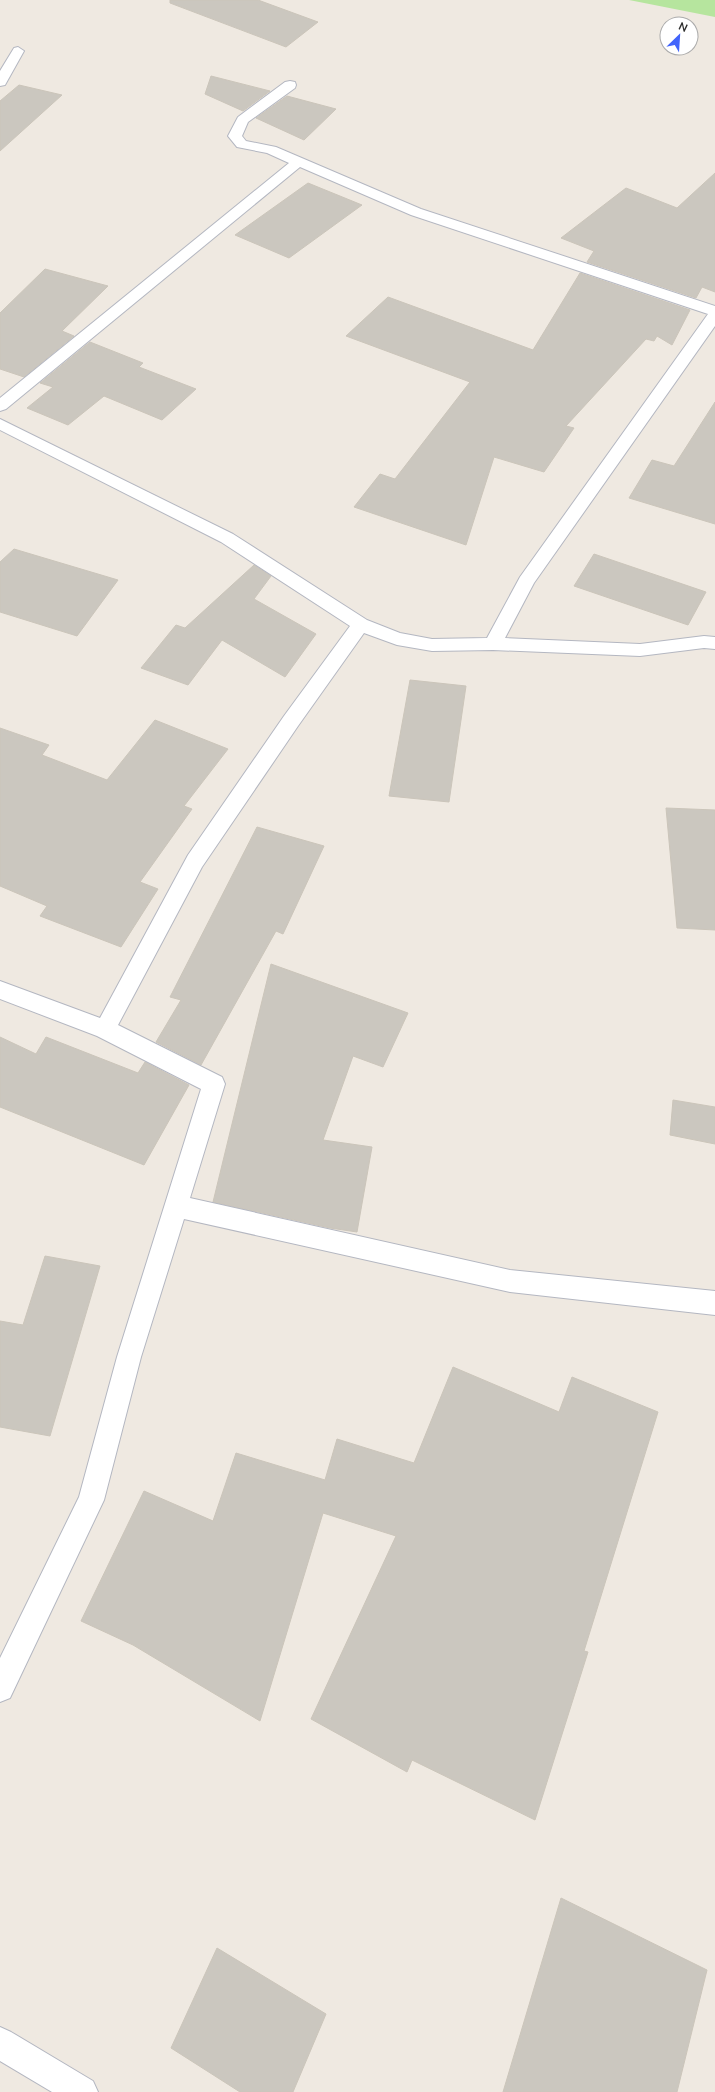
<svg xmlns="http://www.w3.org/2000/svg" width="715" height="2092" viewBox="0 0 715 2092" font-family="Mulish,sans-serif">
	<rect width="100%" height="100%" fill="#efe9e1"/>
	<!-- green -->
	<path fill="#b6e59e" d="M629 0H715V17Z"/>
	<!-- building -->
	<path fill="#cbc7bf" stroke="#cbc5ba" d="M170 0H258L318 22 286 47 170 3Z
		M211 76 270 91 243 111 205 94Z
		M19 85 62 95 0 151V101Z
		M287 96 336 109 304 140 256 118Z
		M715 173V292L702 287 696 298 587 262 594 251 561 238 626 188 677 208Z
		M308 183 362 205 289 258 235 235Z
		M45 269 108 286 62 331 74 336 24 377 0 369V313Z
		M580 273 690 310 672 345 657 336 654 341 646 339 566 426 574 428 544 472 494 457 466 545 354 507 380 474 395 479 470 382 346 336 388 297 533 350Z
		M90 342 143 363 139 367 196 389 162 420 104 396 68 425 27 408 53 387 40 383Z
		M715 402V524L629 498 652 460 674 466Z
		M14 549 118 580 77 636 0 612V562Z
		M594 554 706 592 688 625 574 586Z
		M254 565 271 576 254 599 316 634 285 677 222 640 188 685 141 668 176 625 185 628Z
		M410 680 466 686 449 802 389 796Z
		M155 720 228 749 184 806 192 809 140 882 158 889 121 947 40 916 47 906 0 886V728L49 745 42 755 107 780Z
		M666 808 715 810V930L677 928Z
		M257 827 324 846 283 934 276 931 201 1065 156 1042 181 1000 170 997Z
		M271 964 408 1013 383 1067 353 1056 323 1140 372 1147 357 1232 330 1228 213 1202Z
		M0 1037 36 1054 46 1037 138 1073 145 1062 189 1085 144 1165 0 1107Z
		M673 1100 715 1107V1144L670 1135Z
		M45 1256 100 1266 50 1436 0 1427V1321L23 1325Z
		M453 1367 559 1412 572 1377 658 1412 584 1651 588 1652 535 1820 412 1760 407 1772 311 1719 396 1536 323 1513 260 1721 133 1645 81 1621 144 1491 213 1521 236 1453 325 1480 337 1439 414 1463Z
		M561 1898 707 1970 677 2092H503Z
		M217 1948 326 2014 293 2092H240L171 2048Z"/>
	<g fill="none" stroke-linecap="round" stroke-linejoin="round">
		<!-- minor casing -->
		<g stroke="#b4b7c1" stroke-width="2">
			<path id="minor" d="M18 47 24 51 5 85 0 86V71L14 48Z
				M290 81 295 82 296 85 295 88 248 122 242 136 246 141 276 147 421 209 715 306V326L534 583 505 638 640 644 704 636 715 637V649L704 648 640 656 493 650 432 651 397 645 364 633 298 726 202 867 118 1025 222 1077 225 1084 190 1198 510 1270 715 1291V1315L510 1292 184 1219 141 1357 104 1500 10 1698 0 1702V1658L79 1497 117 1357 201 1089 97 1036 0 999V981L100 1018 188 855 284 716 350 626 221 542 0 430V419L233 534 367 620 400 633 432 639 487 638 520 577 708 314 411 215 300 167 6 409 0 411V398L289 163 267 153 237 147 228 136 238 117 285 82Z
				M0 2027 11 2032 93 2081 98 2092H52L0 2061Z"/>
		</g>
		<!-- minor -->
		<use href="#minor" fill="#fff" fill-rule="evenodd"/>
	</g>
	<!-- north arrow -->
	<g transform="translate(679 36) rotate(25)"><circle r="19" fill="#ffffff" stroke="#ababab"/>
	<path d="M0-3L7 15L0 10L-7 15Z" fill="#4264fb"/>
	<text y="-6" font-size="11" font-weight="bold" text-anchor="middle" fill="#2e2e2e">N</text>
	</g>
</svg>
